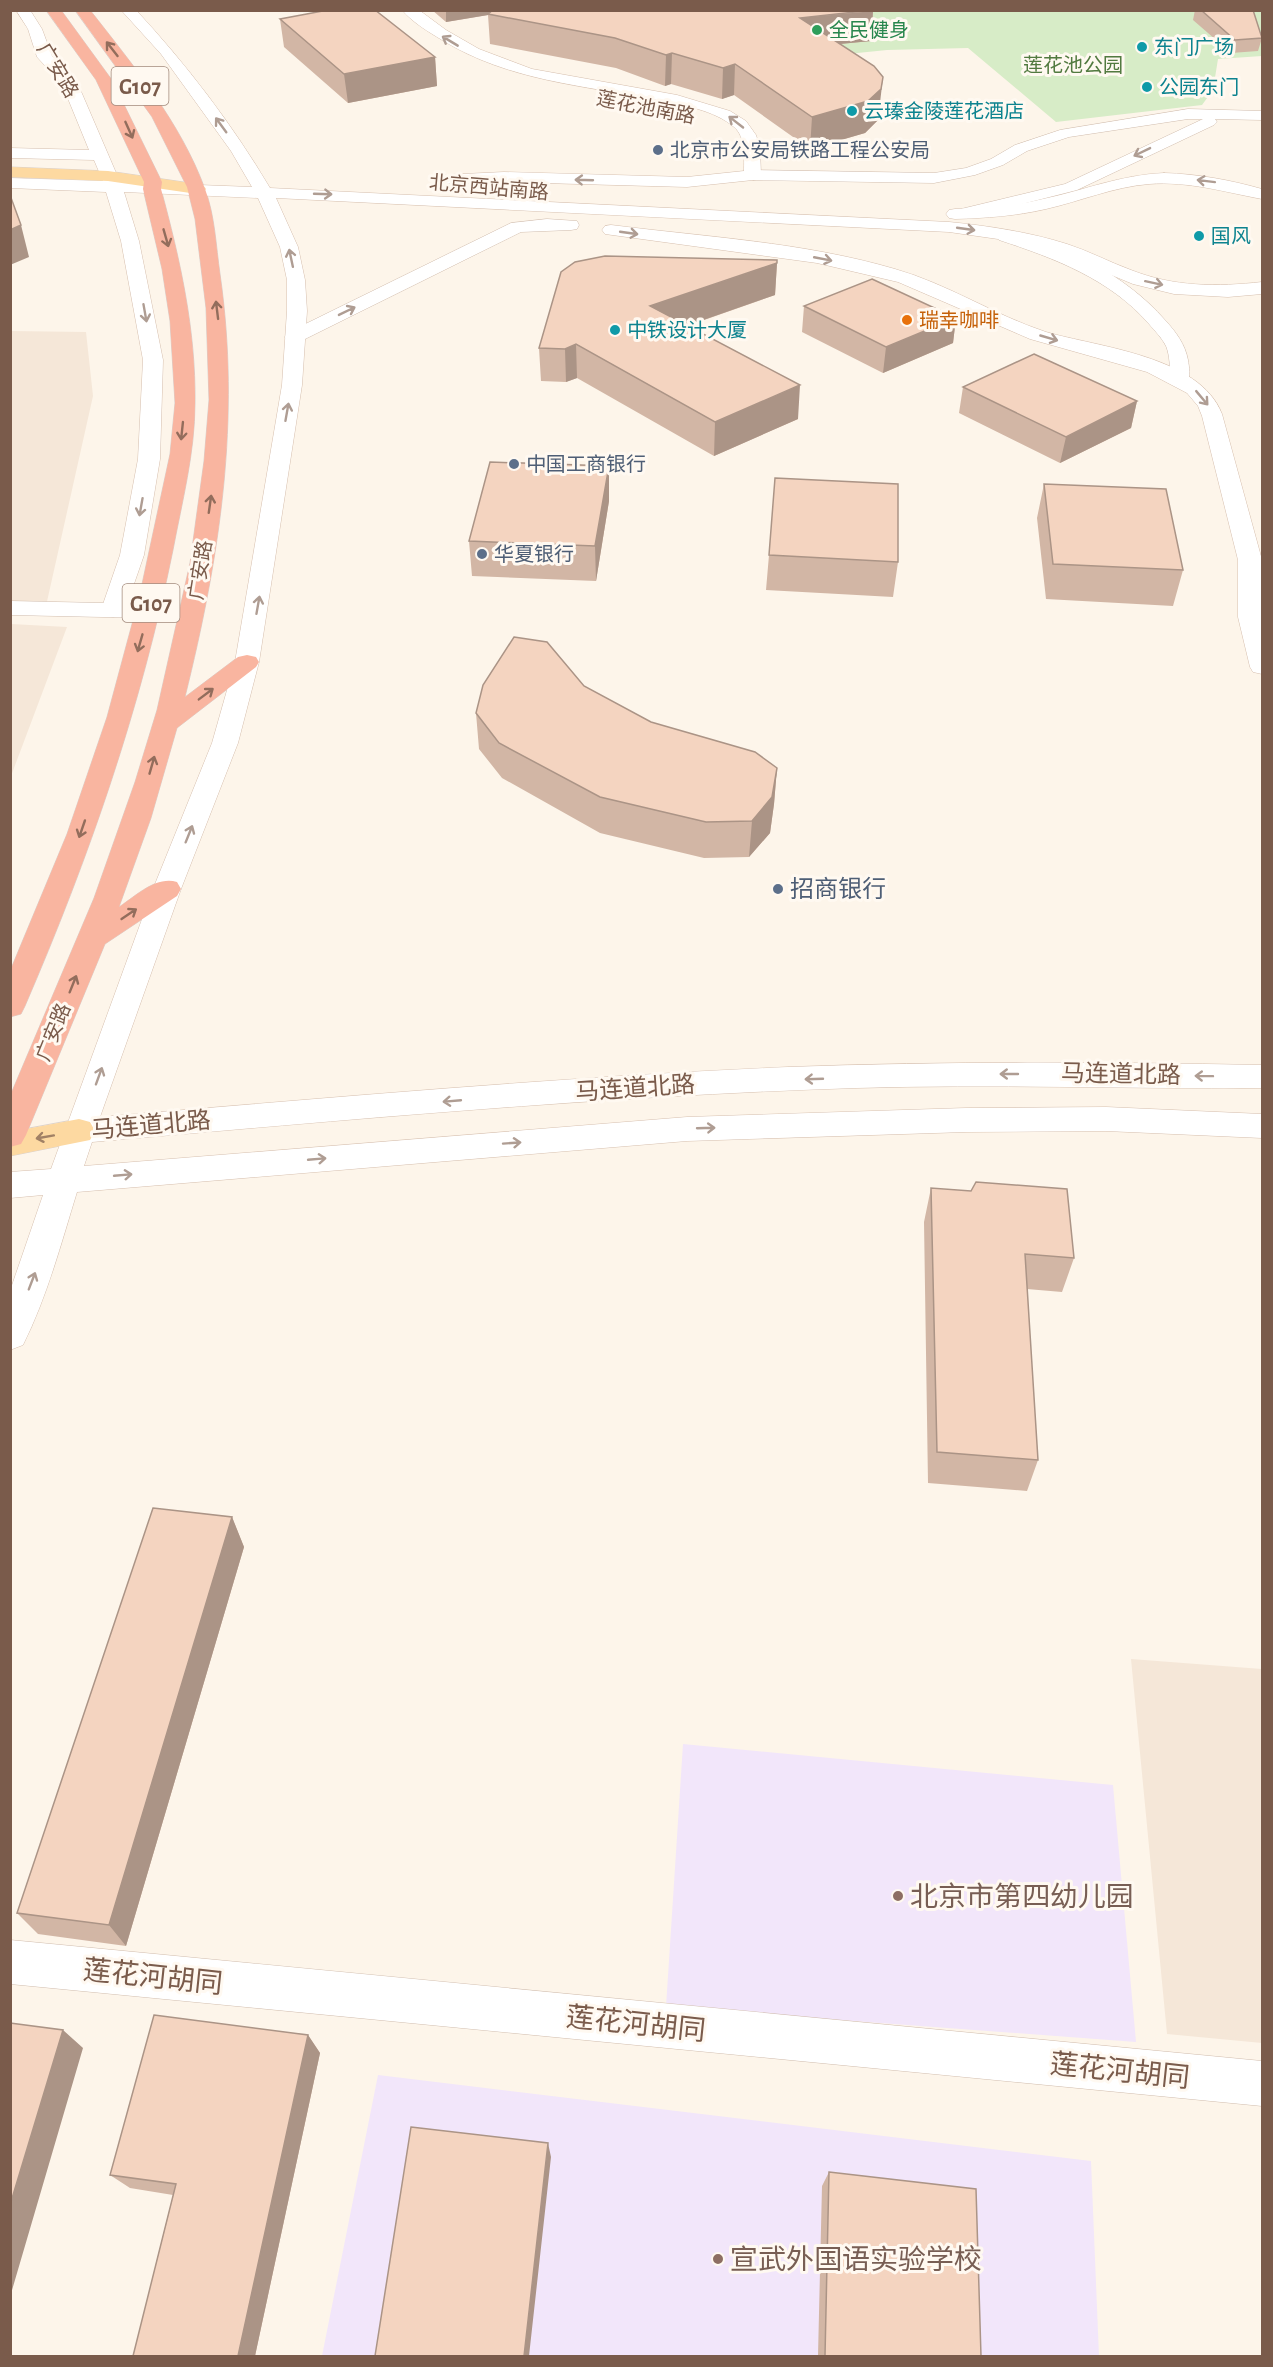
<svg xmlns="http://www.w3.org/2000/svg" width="1273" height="2367" viewBox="0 0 1273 2367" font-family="'Alegreya Sans','Noto Sans SC',sans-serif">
	<rect width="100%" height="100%" fill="#fdf5ea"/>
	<!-- residential -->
	<path fill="#f5e7d8" d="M11 331 86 332 93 396 46 606 11 605Z
		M11 624 67 627 11 776 10 624Z
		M1131 1659 1262 1669V2043L1167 2034Z"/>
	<!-- education -->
	<path fill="#f2e6fa" d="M683 1744 1113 1785 1136 2042 666 2007Z
		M378 2075 1091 2161 1099 2356H322Z"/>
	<!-- green -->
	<path fill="#d7ecc7" d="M575 11H1262V56L1218 59 1213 90 1202 105 1056 122 968 48 887 50 808 58Z"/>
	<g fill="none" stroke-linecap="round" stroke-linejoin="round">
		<!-- street casing -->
		<g stroke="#d1bdae" stroke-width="1">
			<path id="street" d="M1188 109 1262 111V120L1215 119 1217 122 1214 125 1077 190 967 218 959 213 961 209 1065 184 1203 119H1188L1069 137 1027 151 1003 165 975 175 934 183 753 180 745 175 753 170 934 173 966 168 991 159 1015 145 1060 130Z
				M547 219 577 221 579 225 577 229 571 230 521 232 301 341H287L285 337 287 333 511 223Z
				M1005 231C1065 246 1124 273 1165 320 1176 332 1185 344 1188 360 1189 367 1191 376 1187 382H1173L1170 378C1170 368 1170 356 1166 346 1162 338 1155 331 1149 324 1110 279 1054 258 999 240L996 236 999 232Z
				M10 601 149 604 157 606 160 611 157 616 149 618 10 615Z
				M10 1940 1262 2061V2106L10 1984Z"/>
		</g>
		<!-- secondary casing -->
		<g stroke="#d6bfae" stroke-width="1">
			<path id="secondary" d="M16 10H30L42 29 52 56 77 82 120 182 252 187 231 151 161 54 121 10H136C187 65 232 124 270 188L949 222C989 226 1029 232 1067 244 1089 251 1109 262 1131 270 1174 287 1217 287 1262 282V294L1228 297 1174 294 1133 284 1051 250 998 239 949 232 276 198 298 247 305 280 307 311 302 385 259 662 238 743 181 889 100 1117C329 1098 559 1077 788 1067 946 1061 1104 1062 1262 1065V1088C1127 1089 992 1084 856 1088 601 1096 346 1120 92 1142L84 1166 687 1117 966 1108 1106 1107 1262 1114V1138L1106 1131 966 1132 687 1141 77 1192C61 1244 47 1297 23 1345L10 1350V1291L43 1195 10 1198V1172L51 1169 153 889 212 743 235 662 282 385 287 311V280L280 247 258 198 124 192 139 241 163 360 160 459 144 555 125 610 121 615 113 617 105 615 101 610 120 555 138 459 143 360 121 241 106 192 10 188V178L103 181 94 160 10 158V148L89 150 62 84 37 57 28 29Z
				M402 10H419L446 30 479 49 532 69 677 95 730 111 746 121 756 135 760 148 761 175 759 179 753 180 687 187 504 182 436 184 433 180 436 176 442 175 504 172 687 177 744 171C744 157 746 137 734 127 714 110 683 105 657 100 582 85 509 81 442 40 429 32 413 23 402 10Z
				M1164 173C1198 174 1230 180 1262 189V199C1224 192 1189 181 1149 184 1113 187 1081 201 1046 209 1016 216 986 218 955 219L949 218 946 214 949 210 955 209C984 208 1014 206 1043 199 1085 190 1120 175 1164 173Z
				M611 225C705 237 803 242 895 269 948 284 994 315 1046 332 1098 347 1200 356 1222 414L1262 560V674L1253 672 1250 667 1238 617V560L1202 416 1198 406 1187 393 1147 372 1030 339 898 282 817 263 605 234 602 230 605 226Z"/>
		</g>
		<!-- primary casing -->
		<g stroke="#dad1cd" stroke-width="1">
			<path id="primary" d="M10 167 108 171 197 184 203 185 206 189 203 193 197 194 108 181 10 177Z
				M79 1119 90 1122 95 1131 90 1140 10 1156V1132Z"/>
		</g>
		<!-- highway casing -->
		<g stroke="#dad1cd" stroke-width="1">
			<path id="highway" d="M46 10H61L112 80 162 182 161 189C180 259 196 330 195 403 195 453 182 502 173 550 141 708 89 858 25 1006L21 1014 10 1017V971L67 834 107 717 139 598 170 454 175 403 170 321 162 269 143 189 144 182 96 80Z
				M75 10H90C133 65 181 123 205 189 215 216 216 246 220 274 241 419 220 556 185 697L238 657 247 655 256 657 259 662 256 667 177 728 151 818 119 907C137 895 156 876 177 882L181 889 177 896 105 944 26 1135 21 1144 10 1147V1096L94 898 135 782 157 710 190 563 204 461 209 400 206 308 195 219 187 187 152 117Z"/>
		</g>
		<!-- street -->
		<use href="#street" fill="#fff" fill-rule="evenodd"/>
		<!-- secondary -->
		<use href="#secondary" fill="#fff" fill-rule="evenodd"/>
		<!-- primary -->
		<use href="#primary" fill="#fdd9a1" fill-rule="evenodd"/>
		<!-- highway -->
		<use href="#highway" fill="#f9b5a0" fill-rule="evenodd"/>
	</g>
	<!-- wall -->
	<path fill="#d2b6a5" d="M432 10H873L871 41 840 44 880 108 878 120 865 133 810 149 734 95 722 99 671 84 665 86 616 68 490 44 488 15 446 22Z
		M1195 10H1253L1262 38 1258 51 1231 53 1193 20Z
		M280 19 435 57 437 86 348 103 284 47Z
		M777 263 775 295 687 326 798 419 714 456 577 378 566 382 541 381 539 348Z
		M804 306 956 318 953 343 883 373 802 332Z
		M963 387 1137 401 1131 428 1060 463 959 413Z
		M609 466V501L596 581 472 576 469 541Z
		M1044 484 1183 570 1173 606 1046 599 1037 518Z
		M769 555 898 562 893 597 766 590Z
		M584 686 651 722 777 768 774 804 770 833 749 857 704 858 600 833 502 778 479 749 476 713Z
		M931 1188 1074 1258 1062 1292 1027 1289 1038 1460 1027 1491 928 1483 924 1222Z
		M232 1517 244 1547 126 1946 38 1934 17 1913Z
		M308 2035 320 2053 255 2356H133L173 2195 130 2188 110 2175Z
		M829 2172 981 2356H818L822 2186Z"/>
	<!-- shaded-wall -->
	<path fill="#ab9486" d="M446 10H518L488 14V15L446 22Z
		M873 11 871 41 798 48 800 18Z
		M672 53 671 84 665 86 666 55Z
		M435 57 437 86 348 103 344 74Z
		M735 64 734 95 722 99 723 68Z
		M883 77 878 120 865 133 810 149 812 117Z
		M21 225 29 257 10 265V230Z
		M777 263 775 295 649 339 650 306Z
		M956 318 953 343 883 373 886 347Z
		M576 344 577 378 566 382 565 349Z
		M800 385 798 419 714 456 715 422Z
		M1137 401 1131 428 1060 463 1066 437Z
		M609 466V501L596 581 595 546Z
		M777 768 774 804 770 833 749 857 752 821Z
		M232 1517 244 1547 126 1946 109 1925Z
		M63 2030 83 2048 10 2297V2205Z
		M308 2035 320 2053 255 2356H238Z
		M548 2143 551 2157 529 2356H524Z"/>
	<!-- building -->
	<path fill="#f4d4c0" stroke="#ab9486" stroke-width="1.5" d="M328 10H375L435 57 344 74 280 19Z
		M493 10H873L800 18 874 66 883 77 881 89 868 101 812 117 735 64 723 68 672 53 666 55 615 38 488 14Z
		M1201 10H1253L1262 38 1235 40Z
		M10 195 21 225 10 230Z
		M605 256 777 260V263L650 306 800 385 715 422 576 344 565 349 539 348 561 272 575 262Z
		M872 279 956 318 886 347 804 306Z
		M1034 354 1137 401 1066 437 963 387Z
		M490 462 609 466 595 546 469 541Z
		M775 478 898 484V562L769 555Z
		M1044 484 1166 489 1183 570 1053 564Z
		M514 637 547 642 584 686 651 722 755 752 777 768 772 797 752 821 706 822 600 797 499 743 476 713 483 685Z
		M976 1182 1067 1189 1074 1258 1025 1254 1038 1460 937 1452 931 1188 971 1191Z
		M153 1508 232 1517 109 1925 17 1913Z
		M154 2015 308 2035 238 2356H133L176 2184 110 2175Z
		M10 2023 63 2030 10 2205Z
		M411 2127 548 2143 524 2356H375Z
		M829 2172 976 2189 981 2356H825Z"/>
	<!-- one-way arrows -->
	<defs><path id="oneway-shaft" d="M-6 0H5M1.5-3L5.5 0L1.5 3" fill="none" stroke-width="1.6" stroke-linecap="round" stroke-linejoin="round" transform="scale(1.5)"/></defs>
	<g stroke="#af9d93">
		<use href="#oneway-shaft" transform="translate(450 41) rotate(-149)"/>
		<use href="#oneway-shaft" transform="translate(736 122) rotate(-142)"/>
		<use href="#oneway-shaft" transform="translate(221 125) rotate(-126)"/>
		<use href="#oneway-shaft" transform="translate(1142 152) rotate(154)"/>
		<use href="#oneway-shaft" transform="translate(584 180) rotate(-178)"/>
		<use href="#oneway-shaft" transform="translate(1206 181) rotate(-173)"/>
		<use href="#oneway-shaft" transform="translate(323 194) rotate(2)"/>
		<use href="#oneway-shaft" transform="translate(966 229) rotate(8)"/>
		<use href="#oneway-shaft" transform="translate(629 233) rotate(8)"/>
		<use href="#oneway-shaft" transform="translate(291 258) rotate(-102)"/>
		<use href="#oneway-shaft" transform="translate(823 259) rotate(11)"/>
		<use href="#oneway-shaft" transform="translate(1154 283) rotate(12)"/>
		<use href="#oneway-shaft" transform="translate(347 311) rotate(-26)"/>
		<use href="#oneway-shaft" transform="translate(145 313) rotate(80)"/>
		<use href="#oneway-shaft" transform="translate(1049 338) rotate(16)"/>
		<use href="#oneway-shaft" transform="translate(1202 398) rotate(50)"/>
		<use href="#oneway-shaft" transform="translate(287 412) rotate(-80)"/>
		<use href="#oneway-shaft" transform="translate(141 507) rotate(100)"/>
		<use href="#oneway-shaft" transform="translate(258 605) rotate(-80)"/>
		<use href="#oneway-shaft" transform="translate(189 834) rotate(-68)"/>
		<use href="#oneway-shaft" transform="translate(1009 1074) rotate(180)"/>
		<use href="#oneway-shaft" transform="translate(99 1076) rotate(-70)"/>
		<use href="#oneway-shaft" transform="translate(1204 1076) rotate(-179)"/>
		<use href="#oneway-shaft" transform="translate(814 1079) rotate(178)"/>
		<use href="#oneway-shaft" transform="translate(452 1101) rotate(175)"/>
		<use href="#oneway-shaft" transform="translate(706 1128) rotate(-2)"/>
		<use href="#oneway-shaft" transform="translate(512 1143) rotate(-4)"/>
		<use href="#oneway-shaft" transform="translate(317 1159) rotate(-5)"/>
		<use href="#oneway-shaft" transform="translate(123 1175) rotate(-5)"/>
		<use href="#oneway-shaft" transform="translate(32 1281) rotate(-69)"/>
	</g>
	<g stroke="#936d5c">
		<use href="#oneway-shaft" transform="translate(112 49) rotate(-128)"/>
		<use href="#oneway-shaft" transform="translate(129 130) rotate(66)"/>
		<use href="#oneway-shaft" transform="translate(166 238) rotate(74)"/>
		<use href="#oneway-shaft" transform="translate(217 310) rotate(-97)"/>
		<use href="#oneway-shaft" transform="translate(182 431) rotate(96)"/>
		<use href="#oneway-shaft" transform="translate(210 504) rotate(-82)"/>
		<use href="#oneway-shaft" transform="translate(140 643) rotate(106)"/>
		<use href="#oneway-shaft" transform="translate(206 694) rotate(-37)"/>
		<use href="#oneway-shaft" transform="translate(152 765) rotate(-74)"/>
		<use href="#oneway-shaft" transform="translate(82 829) rotate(109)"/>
		<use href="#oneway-shaft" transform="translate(129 914) rotate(-34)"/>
		<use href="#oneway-shaft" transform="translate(73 984) rotate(-68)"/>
	</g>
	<use stroke="#a18165" href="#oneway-shaft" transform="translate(45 1137) rotate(170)"/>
	<!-- markers -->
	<circle fill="#2e9e5b" stroke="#fff9f1" stroke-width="2" cx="817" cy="30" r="6"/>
	<g fill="#0f9aa8" stroke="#fff9f1" stroke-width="2">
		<circle cx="1142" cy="47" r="6"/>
		<circle cx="1147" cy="87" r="6"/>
		<circle cx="852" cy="111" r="6"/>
		<circle cx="1199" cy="236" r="6"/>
		<circle cx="615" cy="330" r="6"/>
	</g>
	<g fill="#5c6f8a" stroke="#fff9f1" stroke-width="2">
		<circle cx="658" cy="150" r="6"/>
		<circle cx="514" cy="464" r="6"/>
		<circle cx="482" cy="554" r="6"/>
		<circle cx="778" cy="889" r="6"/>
	</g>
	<circle fill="#e8710a" stroke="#fff9f1" stroke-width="2" cx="907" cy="320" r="6"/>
	<g fill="#8d6e63" stroke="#fff9f1" stroke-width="2">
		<circle cx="898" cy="1896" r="6"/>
		<circle cx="718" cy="2259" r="6"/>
	</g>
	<g text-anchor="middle" stroke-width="6" stroke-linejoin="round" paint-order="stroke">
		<!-- far-leisure labels -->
		<g font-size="20" fill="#27864d" stroke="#fff9f1" text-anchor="start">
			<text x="829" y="37">全民健身</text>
		</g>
		<!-- far-culture labels -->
		<g font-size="20" fill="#0d838f" stroke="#fff9f1" text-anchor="start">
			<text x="1154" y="54">东门广场</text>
			<text x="1159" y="94">公园东门</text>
			<text x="864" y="118">云瑧金陵莲花酒店</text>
			<text x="1211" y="243">国风</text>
			<text x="627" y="337">中铁设计大厦</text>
		</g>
		<!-- far-park labels -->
		<g font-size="20" fill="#527a40" stroke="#fff9f1">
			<text x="1073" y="72">莲花池公园</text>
		</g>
		<!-- far-street labels -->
		<g font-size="20" fill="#7a5b4b" stroke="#fff9f1">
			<text transform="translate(58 70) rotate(59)" y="7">广安路</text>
			<text transform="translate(646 107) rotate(11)" y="7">莲花池南路</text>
			<text transform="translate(489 187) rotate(5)" y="7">北京西站南路</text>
			<text transform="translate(200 570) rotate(-81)" y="7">广安路</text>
			<text transform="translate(53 1032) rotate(-68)" y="7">广安路</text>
		</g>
		<!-- far-service labels -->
		<g font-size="20" fill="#4e5e75" stroke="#fff9f1" text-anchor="start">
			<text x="670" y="157">北京市公安局铁路工程公安局</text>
			<text x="526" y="471">中国工商银行</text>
			<text x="494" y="561">华夏银行</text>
		</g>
		<!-- far-food labels -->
		<g font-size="20" fill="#c56008" stroke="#fff9f1" text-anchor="start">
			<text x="919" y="327">瑞幸咖啡</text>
		</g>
		<!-- shield labels -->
		<g fill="#fff9f1" stroke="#a28a7d" stroke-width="1.5">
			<rect x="111.5" y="67" width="57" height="38" rx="4.5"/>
			<rect x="122.5" y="584" width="57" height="38" rx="4.5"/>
		</g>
		<g font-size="22" font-weight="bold" fill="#7a5b4b">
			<text x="140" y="94">G107</text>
			<text x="151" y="611">G107</text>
		</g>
		<!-- service labels -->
		<g font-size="24" fill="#4e5e75" stroke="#fff9f1" text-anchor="start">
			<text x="790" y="897">招商银行</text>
		</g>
		<!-- street labels -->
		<g font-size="24" fill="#7a5b4b" stroke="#fff9f1">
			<text transform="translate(1121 1074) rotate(1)" y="8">马连道北路</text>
			<text transform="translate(635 1088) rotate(-4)" y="8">马连道北路</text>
			<text transform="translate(151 1125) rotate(-5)" y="8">马连道北路</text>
		</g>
		<!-- near-education labels -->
		<g font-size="28" fill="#785e54" stroke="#fff9f1" text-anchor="start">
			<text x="910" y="1906">北京市第四幼儿园</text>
			<text x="730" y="2269">宣武外国语实验学校</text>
		</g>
		<!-- near-street labels -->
		<g font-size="28" fill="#7a5b4b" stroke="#fff9f1">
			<text transform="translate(153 1976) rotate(6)" y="10">莲花河胡同</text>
			<text transform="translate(636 2023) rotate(6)" y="10">莲花河胡同</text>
			<text transform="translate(1120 2070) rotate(6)" y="10">莲花河胡同</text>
		</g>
	</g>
	<!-- border -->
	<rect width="1273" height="2367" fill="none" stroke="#7a5b4b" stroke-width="24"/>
</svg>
